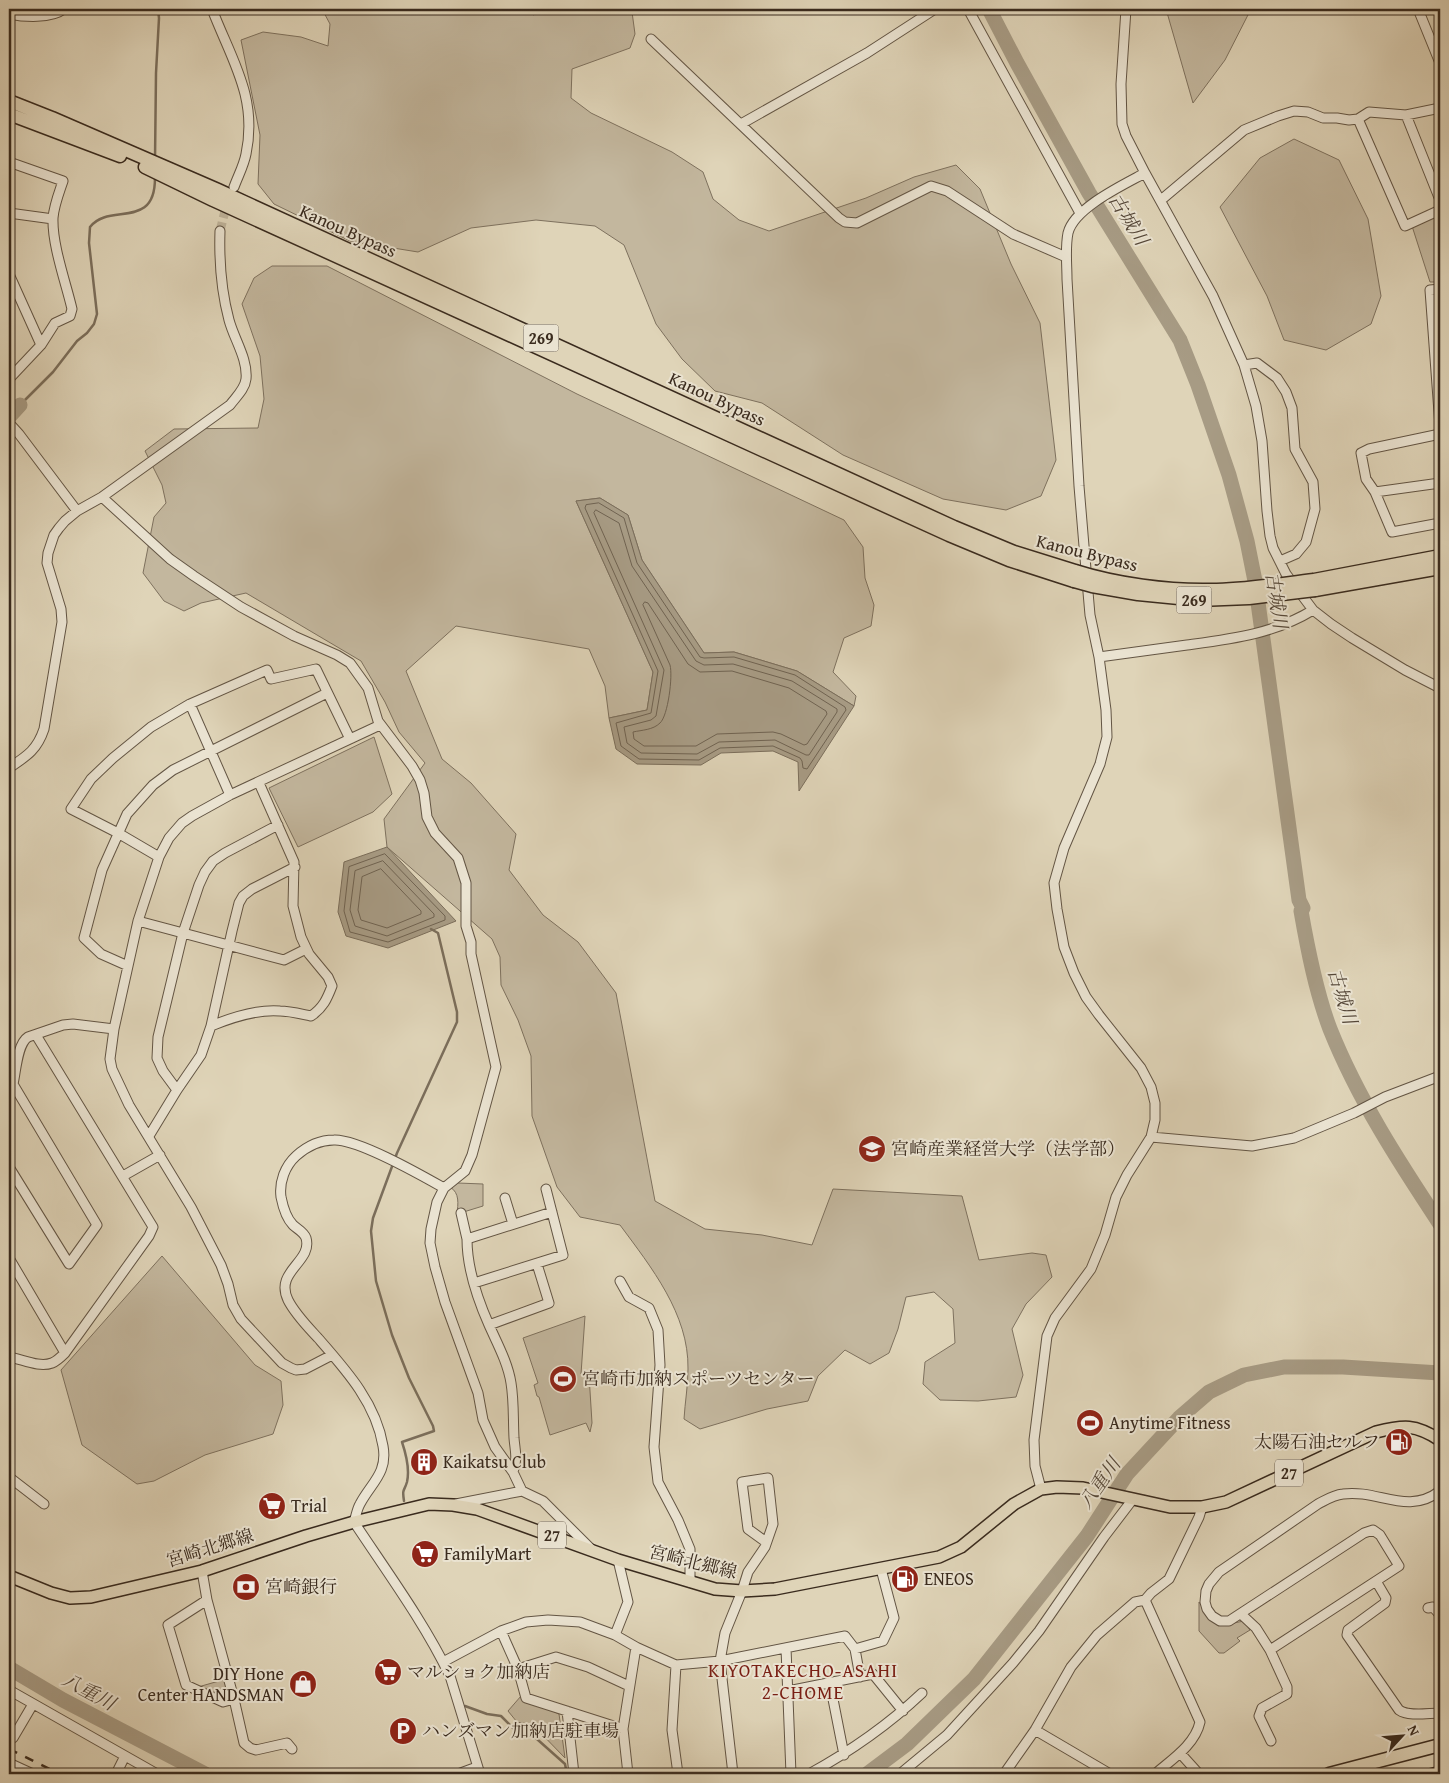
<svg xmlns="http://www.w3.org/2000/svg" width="1449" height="1783" viewBox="0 0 1449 1783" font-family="'Gentium Book Plus','Noto Serif JP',serif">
	<rect width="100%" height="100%" fill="#dfd4b8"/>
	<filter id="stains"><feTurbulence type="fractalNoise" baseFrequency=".004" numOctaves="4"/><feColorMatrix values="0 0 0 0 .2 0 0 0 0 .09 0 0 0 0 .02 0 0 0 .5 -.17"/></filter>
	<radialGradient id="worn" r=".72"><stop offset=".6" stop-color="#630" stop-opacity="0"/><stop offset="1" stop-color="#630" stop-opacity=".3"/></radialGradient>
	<!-- green -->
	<path fill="#c3b79e" stroke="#7e715e" d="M322 9H527L533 15 549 9H623L632 12 635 34 630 48 572 69 571 98 591 113 672 152 703 172 713 199 739 220 769 231 866 198 914 177 956 165 980 189 1011 264 1040 323 1056 460 1041 496 1006 510 943 499 843 455 762 403 715 391 682 359 656 324 624 245 595 226 536 220 471 228 418 252 350 241 274 204 258 184 260 135 241 40 263 32 301 37 328 46 330 24Z
		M1166 9H1251L1225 60 1193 103Z
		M1294 139 1339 160 1368 219 1381 296 1371 324 1326 350 1284 340 1267 296 1220 207 1260 158Z
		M1440 214V282H1430L1412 226Z
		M272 266H327L577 394 844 520 863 547 865 578 874 605 871 626 844 638 833 672 856 696 854 706 797 671 734 652 704 653 642 560 628 515 600 498 576 501 653 672 647 710 609 718 605 686 589 649 456 626 406 671 442 759 471 783 516 834 509 870 543 915 578 942 616 993 655 1201 705 1229 762 1235 812 1245 833 1189 962 1196 979 1260 1032 1253 1046 1255 1052 1277 1026 1304 1012 1329 1023 1375 1016 1397 978 1401 940 1400 923 1384 925 1362 955 1343 953 1309 934 1292 906 1297 898 1329 889 1353 870 1364 845 1350 818 1376 808 1401 767 1409 700 1429 684 1419C685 1402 688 1386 688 1369 689 1314 651 1267 620 1225L580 1217 557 1187 532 1116 531 1056 518 1020 501 985 500 957 492 939 387 847 384 819 425 763 399 732 385 702 361 661 246 593 201 603 184 611 164 601 143 573 154 517 166 503 162 485 145 451 174 429 258 428 264 399 260 356 242 304 254 278Z
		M374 737 392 794 373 812 298 847 269 788Z
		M458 1183 483 1184V1206L457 1214C458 1204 460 1193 450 1187Z
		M162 1256 255 1365 281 1381 283 1405 273 1434 205 1455 154 1481 137 1484 82 1445 61 1370Z
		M585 1316 581 1374 589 1375 592 1423 590 1432 586 1423 550 1435 539 1397 537 1396 534 1385 538 1383 523 1338Z
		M1199 1602 1205 1611 1223 1625 1244 1621 1250 1630 1237 1638 1240 1641 1224 1653H1219L1199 1631Z
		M226 1679 229 1693 226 1698H222L198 1687Z
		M521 1696 559 1714 565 1758 533 1725 517 1722 508 1711Z"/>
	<!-- water -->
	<path fill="#a79b84" stroke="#7b6e5b" d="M600 498 628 515 642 560 704 653 734 652 797 671 854 706 799 791 798 762 773 751 721 753 701 765 637 764 616 749 609 718 647 710 653 672 576 501Z
		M387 847 456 921 388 948 346 936 338 912 344 862Z"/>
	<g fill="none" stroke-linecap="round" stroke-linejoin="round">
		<!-- shore -->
		<path stroke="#706351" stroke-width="1" d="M599 503 624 518 637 563 700 657 704 658 734 657 795 675 845 707 846 710 807 769 803 768 802 761 800 758 773 746 720 748 699 760 639 759 621 746 616 723 651 713 658 671 585 508 586 505Z
			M596 510 619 523 632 566 696 661 704 665 733 664 792 681 837 709V712L809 755H806L775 740 719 742 697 754 641 753 627 743 624 727 651 720 656 716 664 670 594 513Z
			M645 602 648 603 688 664 700 672 732 671 789 688 826 711 827 714 807 744 804 745 781 734 773 732 717 734 696 746H644L634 739 633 732C642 730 653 730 660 723 668 716 673 676 670 665L643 605Z
			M385 854 445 916V920L388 942 350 932 344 911 349 867Z
			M383 861 434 914V917L387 936 355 926 350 910 355 871Z
			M381 869 421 911V914L387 928 361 920 358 910 362 877Z"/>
		<!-- stream -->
		<path stroke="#7b6e5b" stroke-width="2.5" d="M155 160 156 73 159 18 158 9
			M20 405 53 372 77 341 87 333 94 324 97 314 89 243 90 227C109 202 155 231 155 178
			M404 1501C402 1488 404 1492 407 1482 410 1469 406 1454 402 1442L434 1431 433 1426 409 1378 392 1335 376 1281 371 1231 373 1218 397 1153 457 1022V1012L438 933 431 929
			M465 1706 487 1714 501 1716 513 1728 529 1732 565 1764 567 1774"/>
		<!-- river -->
		<path stroke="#a79b84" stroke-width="15" d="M989 9 1017 63 1089 193 1180 340 1198 385 1229 475 1247 541 1255 581 1299 900 1303 908 1301 911C1308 951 1316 992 1330 1029 1358 1099 1399 1162 1440 1224
			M9 417 20 405
			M9 1668 63 1700 205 1774
			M867 1774 907 1744 974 1679 1087 1536 1127 1474 1179 1418 1209 1392 1244 1375 1284 1367H1343L1440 1373"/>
		<!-- minor-tunnel -->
		<path stroke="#beb299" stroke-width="9" stroke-dasharray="9 4.5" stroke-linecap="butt" d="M220 231 227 203"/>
		<!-- minor casing -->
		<g stroke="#635544" stroke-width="11">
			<path id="minor" d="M212 9C231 59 258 97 246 154 244 165 238 176 234 187
				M968 9 1080 213
				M1126 9 1121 84 1122 124 1126 136 1145 173 1213 296 1244 365 1256 406 1262 441 1267 511 1270 536 1273 548 1286 574 1313 610 1331 624 1352 638 1405 670 1440 688
				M1418 9 1440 63
				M9 14C24 17 51 19 64 9
				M651 39 839 218 845 222 857 223 931 186 947 191 1013 234 1066 257
				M1406 115 1440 200
				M1358 119 1405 226 1440 210
				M741 124 867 53 935 9
				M9 162 63 181C59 193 54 205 53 218 52 245 66 283 72 309L70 316 55 323 41 345 9 379
				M1161 200 1244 130 1278 116 1294 111 1308 112 1323 118H1337L1349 120 1358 119 1369 112 1406 115 1440 108
				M9 213 53 219
				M9 274 41 345
				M1440 289 1430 290 1440 426
				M1244 365 1257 363 1277 378 1286 392 1292 408 1295 449 1313 482 1315 509 1306 542 1296 554 1280 561
				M9 423 19 434 77 511
				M1440 434 1369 449 1361 453 1366 479 1375 492 1392 532 1440 523
				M1375 492 1440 483
				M102 497 170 559 194 576 241 607 294 636 337 655 350 663 368 688 378 721 412 766 420 780 424 793 427 817 435 833 458 858 466 883V926L471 942V954L496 1067 472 1155 465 1171 444 1188 437 1202 431 1229 430 1243 435 1267 445 1302 478 1393 483 1420 495 1447 513 1472 522 1491
				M1099 657C1128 653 1158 649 1187 645 1231 639 1274 634 1313 610
				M190 704 230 795
				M9 768C27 756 37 750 44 729L62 622 61 609 47 563 48 553 54 535 59 528 65 521 77 511 102 497 230 405C236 397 245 389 246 379 248 359 234 339 229 320 221 290 219 261 220 231
				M159 857 118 833 71 809 91 779 113 758 151 727 190 704 267 670 271 679 316 669 350 739
				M138 921 284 960 306 949
				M128 966 101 954 84 938 102 870 127 814 153 785 173 770 327 693
				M211 1026C233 1017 257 1009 280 1011 290 1011 301 1014 311 1016 323 1008 327 999 332 986L328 977 309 954 301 937 293 906 294 862 259 783
				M177 1090 163 1071 157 1058 158 1037 183 933 199 885 205 872 213 861 225 853 278 825
				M149 1136 177 1090 201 1055 211 1026 232 931 239 903 243 896 252 889 295 867
				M1151 1137 1252 1146 1294 1138 1354 1113 1385 1097 1440 1076
				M9 1167 69 1264 97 1225 13 1084C16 1072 17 1044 28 1037L63 1025 73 1024 114 1029
				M123 1176 160 1155
				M444 1188C421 1175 358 1139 334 1140 320 1140 306 1147 296 1156 285 1166 279 1182 281 1197 283 1207 286 1218 293 1225 297 1229 304 1232 306 1238 313 1262 274 1271 288 1300 295 1314 307 1326 318 1338 346 1370 376 1403 383 1446 388 1473 371 1483 360 1504 357 1509 356 1516 354 1522 387 1572 424 1622 450 1676L480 1774
				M505 1198 513 1224
				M461 1213 467 1239
				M9 1258 65 1353
				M537 1264 549 1303 489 1325C477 1298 467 1269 467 1239L552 1212
				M620 1281 629 1297 649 1308 658 1330 660 1365 654 1447 658 1482 678 1520 690 1549V1582
				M474 1283 563 1255 546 1189
				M489 1325C497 1343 508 1363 511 1383 514 1401 513 1419 514 1438 515 1451 518 1458 513 1472
				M332 1355 305 1369 296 1370 291 1368 282 1363 241 1319 233 1305 228 1284 221 1265 191 1207 129 1105 112 1069 110 1059 114 1029 138 921 159 857 169 838 182 823 192 816 230 795 380 725
				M9 1357C22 1359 39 1368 52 1363 57 1361 62 1356 65 1353L149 1236 153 1227 36 1035
				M9 1477 44 1504
				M1041 1489 1035 1466 1034 1440 1047 1336 1055 1318 1091 1269 1105 1235 1116 1197 1127 1175 1151 1137 1155 1120V1103L1151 1087 1141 1068 1099 1015 1086 997 1074 973 1064 947 1057 909 1054 883 1064 848 1100 764 1107 737 1106 710 1099 657 1090 615 1085 558 1079 486 1067 279C1067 264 1065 248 1068 233 1074 208 1123 185 1145 173
				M456 1504 522 1491 543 1501 592 1550
				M202 1571 207 1600 234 1699 244 1743 250 1748 256 1750 287 1743 292 1749
				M1376 1581 1386 1598 1385 1603 1348 1630 1347 1635 1399 1710C1409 1717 1428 1713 1440 1713
				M207 1600 168 1625 186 1685 223 1702 234 1699
				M1145 1600 1200 1722C1195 1745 1171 1760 1155 1774
				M1428 1608 1433 1607 1440 1615
				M1241 1614 1256 1628 1270 1650 1399 1566 1380 1535 1373 1530 1364 1533 1229 1621H1220L1212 1616 1207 1609 1205 1602 1206 1591 1209 1584 1219 1572 1318 1504C1326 1500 1333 1495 1343 1494 1378 1489 1407 1516 1440 1491
				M501 1631 518 1669 526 1698 623 1729
				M615 1635 628 1602 618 1560
				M786 1648 791 1774
				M855 1649 883 1641 894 1618 881 1569
				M1270 1650 1287 1687V1694L1262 1708 1259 1716 1271 1741
				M443 1662 501 1631 526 1622 548 1620 580 1622 615 1635 636 1647 676 1665 720 1661 845 1636 855 1649 860 1677
				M676 1665 672 1730 678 1774
				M518 1669 556 1657 588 1667 629 1686
				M830 1684 844 1755
				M9 1690 157 1774
				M788 1691 873 1674 903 1711
				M567 1711 574 1774
				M1035 1730 1110 1774
				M13 1738 33 1704
				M1180 1753 1199 1774
				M9 1763 33 1774
				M116 1774 125 1756
				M458 1774 477 1767
				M628 1774 623 1729 636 1647
				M733 1774 720 1661 725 1633 742 1591 748 1572 765 1547 773 1524 768 1478 742 1482 748 1529 766 1542
				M809 1774C851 1751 886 1727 922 1693
				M900 1774 947 1735 1013 1663 1039 1631 1104 1537 1133 1499
				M1004 1774 1035 1730 1071 1667 1097 1635 1135 1602 1145 1600 1151 1593 1169 1579 1199 1517 1202 1507"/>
		</g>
		<!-- major casing -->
		<g stroke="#3a2b1e" stroke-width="14">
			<path id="major" d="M9 1576 51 1593 70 1598 91 1597 202 1571 306 1536 354 1522 429 1504 453 1505 477 1509 618 1560 715 1589 742 1591 775 1589 939 1557 961 1547 1014 1504 1041 1489 1057 1487 1083 1488 1170 1507H1202L1226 1502 1376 1432C1404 1425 1415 1424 1440 1440"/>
		</g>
		<!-- highway casing -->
		<g stroke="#3a2b1e" stroke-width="15">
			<path id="highway" d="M9 101 52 118 218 190 954 527 1014 552 1075 571
				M9 114 120 156
				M145 167 213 200 949 535 1009 560 1074 581
				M1314 580 1440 556
				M1315 590 1440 568
				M1329 1774 1440 1745
				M1382 1774 1440 1759"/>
		</g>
		<!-- minor -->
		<use href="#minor" stroke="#eae3d1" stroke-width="9"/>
		<!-- major -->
		<use href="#major" stroke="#dfd4b8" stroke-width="11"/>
		<!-- highway -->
		<use href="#highway" stroke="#dfd4b8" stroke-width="12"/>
		<!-- rail -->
		<path stroke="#3a2b1e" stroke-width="2.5" stroke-dasharray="9 9" stroke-linecap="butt" d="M9 1749 60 1774"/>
		<!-- highway-bridge casing -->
		<g stroke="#3a2b1e" stroke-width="15" stroke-linecap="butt">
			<path id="highway-bridge" d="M1075 571C1116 584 1168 591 1211 590 1245 590 1280 584 1314 580
				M1074 581 1092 586 1138 594 1199 600 1249 598 1315 590"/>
		</g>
		<!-- highway-bridge -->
		<use href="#highway-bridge" stroke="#dfd4b8" stroke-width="12"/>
	</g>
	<!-- icons -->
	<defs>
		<g id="university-disc" transform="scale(1.4375)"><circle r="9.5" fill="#8f2418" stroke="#eae3d1"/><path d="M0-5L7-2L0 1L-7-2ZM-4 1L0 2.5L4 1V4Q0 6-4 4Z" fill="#fff"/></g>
		<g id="stadium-disc" transform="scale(1.4375)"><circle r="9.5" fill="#8f2418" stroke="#eae3d1"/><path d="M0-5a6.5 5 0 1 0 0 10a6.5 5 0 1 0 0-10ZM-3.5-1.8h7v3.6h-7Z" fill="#fff"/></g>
		<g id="fuel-disc" transform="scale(1.4375)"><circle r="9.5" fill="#8f2418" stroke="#eae3d1"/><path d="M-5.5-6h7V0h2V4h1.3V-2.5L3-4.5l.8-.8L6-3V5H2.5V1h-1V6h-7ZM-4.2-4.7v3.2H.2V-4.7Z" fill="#fff"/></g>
		<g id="building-disc" transform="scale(1.4375)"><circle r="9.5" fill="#8f2418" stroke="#eae3d1"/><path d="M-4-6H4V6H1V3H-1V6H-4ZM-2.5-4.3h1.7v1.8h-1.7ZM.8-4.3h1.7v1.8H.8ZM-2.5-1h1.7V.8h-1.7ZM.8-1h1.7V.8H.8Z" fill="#fff"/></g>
		<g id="supermarket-disc" transform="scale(1.4375)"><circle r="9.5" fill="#8f2418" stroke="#eae3d1"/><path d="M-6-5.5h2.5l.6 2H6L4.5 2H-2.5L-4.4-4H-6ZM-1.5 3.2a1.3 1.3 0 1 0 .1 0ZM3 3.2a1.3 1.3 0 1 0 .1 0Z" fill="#fff"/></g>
		<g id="bank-disc" transform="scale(1.4375)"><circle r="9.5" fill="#8f2418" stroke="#eae3d1"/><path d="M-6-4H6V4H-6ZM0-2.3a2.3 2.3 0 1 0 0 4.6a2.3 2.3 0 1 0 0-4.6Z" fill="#fff"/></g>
		<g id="shop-disc" transform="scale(1.4375)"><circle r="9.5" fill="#8f2418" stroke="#eae3d1"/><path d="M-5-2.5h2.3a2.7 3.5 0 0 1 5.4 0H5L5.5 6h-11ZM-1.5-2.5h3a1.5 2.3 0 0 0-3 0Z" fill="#fff"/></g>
		<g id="parking-disc" transform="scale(1.4375)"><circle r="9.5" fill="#8f2418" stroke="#eae3d1"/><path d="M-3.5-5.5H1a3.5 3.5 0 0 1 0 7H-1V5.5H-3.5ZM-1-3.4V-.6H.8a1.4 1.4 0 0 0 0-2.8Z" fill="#fff"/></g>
	</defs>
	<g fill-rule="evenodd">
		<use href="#university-disc" x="872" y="1149"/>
		<use href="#stadium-disc" x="563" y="1379"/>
		<use href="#stadium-disc" x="1090" y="1423"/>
		<use href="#fuel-disc" x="1399" y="1442"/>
		<use href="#building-disc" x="424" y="1462"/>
		<use href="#supermarket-disc" x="272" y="1506"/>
		<use href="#supermarket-disc" x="425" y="1554"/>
		<use href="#fuel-disc" x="905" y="1579"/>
		<use href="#bank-disc" x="246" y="1587"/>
		<use href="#supermarket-disc" x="388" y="1672"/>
		<use href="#shop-disc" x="303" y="1684"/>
		<use href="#parking-disc" x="403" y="1731"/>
	</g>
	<g text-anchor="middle" stroke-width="4" stroke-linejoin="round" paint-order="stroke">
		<!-- shield labels -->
		<g fill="#eae3d1" stroke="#6f6254" stroke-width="1">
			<rect x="523.5" y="324.5" width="35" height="27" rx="4"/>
			<rect x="1176.5" y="586.5" width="35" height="27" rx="4"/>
			<rect x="1275" y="1459.5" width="28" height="27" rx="4"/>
			<rect x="538" y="1521.5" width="28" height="27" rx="4"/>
		</g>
		<g font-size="16" font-weight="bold" fill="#3a2b1e">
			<text x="541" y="344">269</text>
			<text x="1194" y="606">269</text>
			<text x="1289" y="1479">27</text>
			<text x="552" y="1541">27</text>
		</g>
		<!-- street labels -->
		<g font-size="18" fill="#3a2b1e" stroke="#eae3d1">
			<text transform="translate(348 231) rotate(24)" y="6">Kanou Bypass</text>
			<text transform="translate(717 399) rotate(25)" y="6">Kanou Bypass</text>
			<text transform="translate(1087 553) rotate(14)" y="6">Kanou Bypass</text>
			<text transform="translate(210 1548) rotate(-17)" y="6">宮崎北郷線</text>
			<text transform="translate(693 1562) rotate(14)" y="6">宮崎北郷線</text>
		</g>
		<!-- poi labels -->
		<g font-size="18" fill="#3a2b1e" stroke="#eae3d1" text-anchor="start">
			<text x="891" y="1155">宮崎産業経営大学（法学部）</text>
			<text x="582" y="1385">宮崎市加納スポーツセンター</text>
			<text x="1109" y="1429">Anytime Fitness</text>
			<text x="1380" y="1448" text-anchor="end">太陽石油セルフ</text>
			<text x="443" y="1468">Kaikatsu Club</text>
			<text x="291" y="1512">Trial</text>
			<text x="444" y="1560">FamilyMart</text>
			<text x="924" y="1585">ENEOS</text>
			<text x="265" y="1593">宮崎銀行</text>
			<text x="407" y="1678">マルショク加納店</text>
			<text x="284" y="1680" text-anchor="end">DIY Hone<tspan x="284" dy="21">Center HANDSMAN</tspan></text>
			<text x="422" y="1737">ハンズマン加納店駐車場</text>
		</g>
		<!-- water labels -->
		<g font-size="19" font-style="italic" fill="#554738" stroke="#eae3d1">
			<text transform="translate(1129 219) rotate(58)" y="7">古城川</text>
			<text transform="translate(1277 600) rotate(81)" y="7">古城川</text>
			<text transform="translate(1343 996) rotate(73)" y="7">古城川</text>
			<text transform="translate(1099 1483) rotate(-55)" y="7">八重川</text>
			<text transform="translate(89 1691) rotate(28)" y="7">八重川</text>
		</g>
		<!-- neighbourhood labels -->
		<g font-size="19" letter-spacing="1" fill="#7a1f14" stroke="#eae3d1">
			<text x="803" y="1677">KIYOTAKECHO-ASAHI<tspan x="803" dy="22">2-CHOME</tspan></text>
		</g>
	</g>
	<!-- margin -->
	<rect width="1449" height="1783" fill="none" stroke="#dfd4b8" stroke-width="30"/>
	<rect x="10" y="10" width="1429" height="1763" fill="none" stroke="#3a2b1e" stroke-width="2.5"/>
	<rect x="15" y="15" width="1419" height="1753" fill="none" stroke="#3a2b1e"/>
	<!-- north arrow -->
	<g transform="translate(1402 1736) rotate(64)" stroke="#eae3d1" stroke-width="4" paint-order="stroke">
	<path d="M0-4L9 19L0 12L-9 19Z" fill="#3a2b1e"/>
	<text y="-8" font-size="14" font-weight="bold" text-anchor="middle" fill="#3a2b1e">N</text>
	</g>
	<rect width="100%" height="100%" filter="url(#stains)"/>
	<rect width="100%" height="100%" fill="url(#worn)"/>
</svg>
